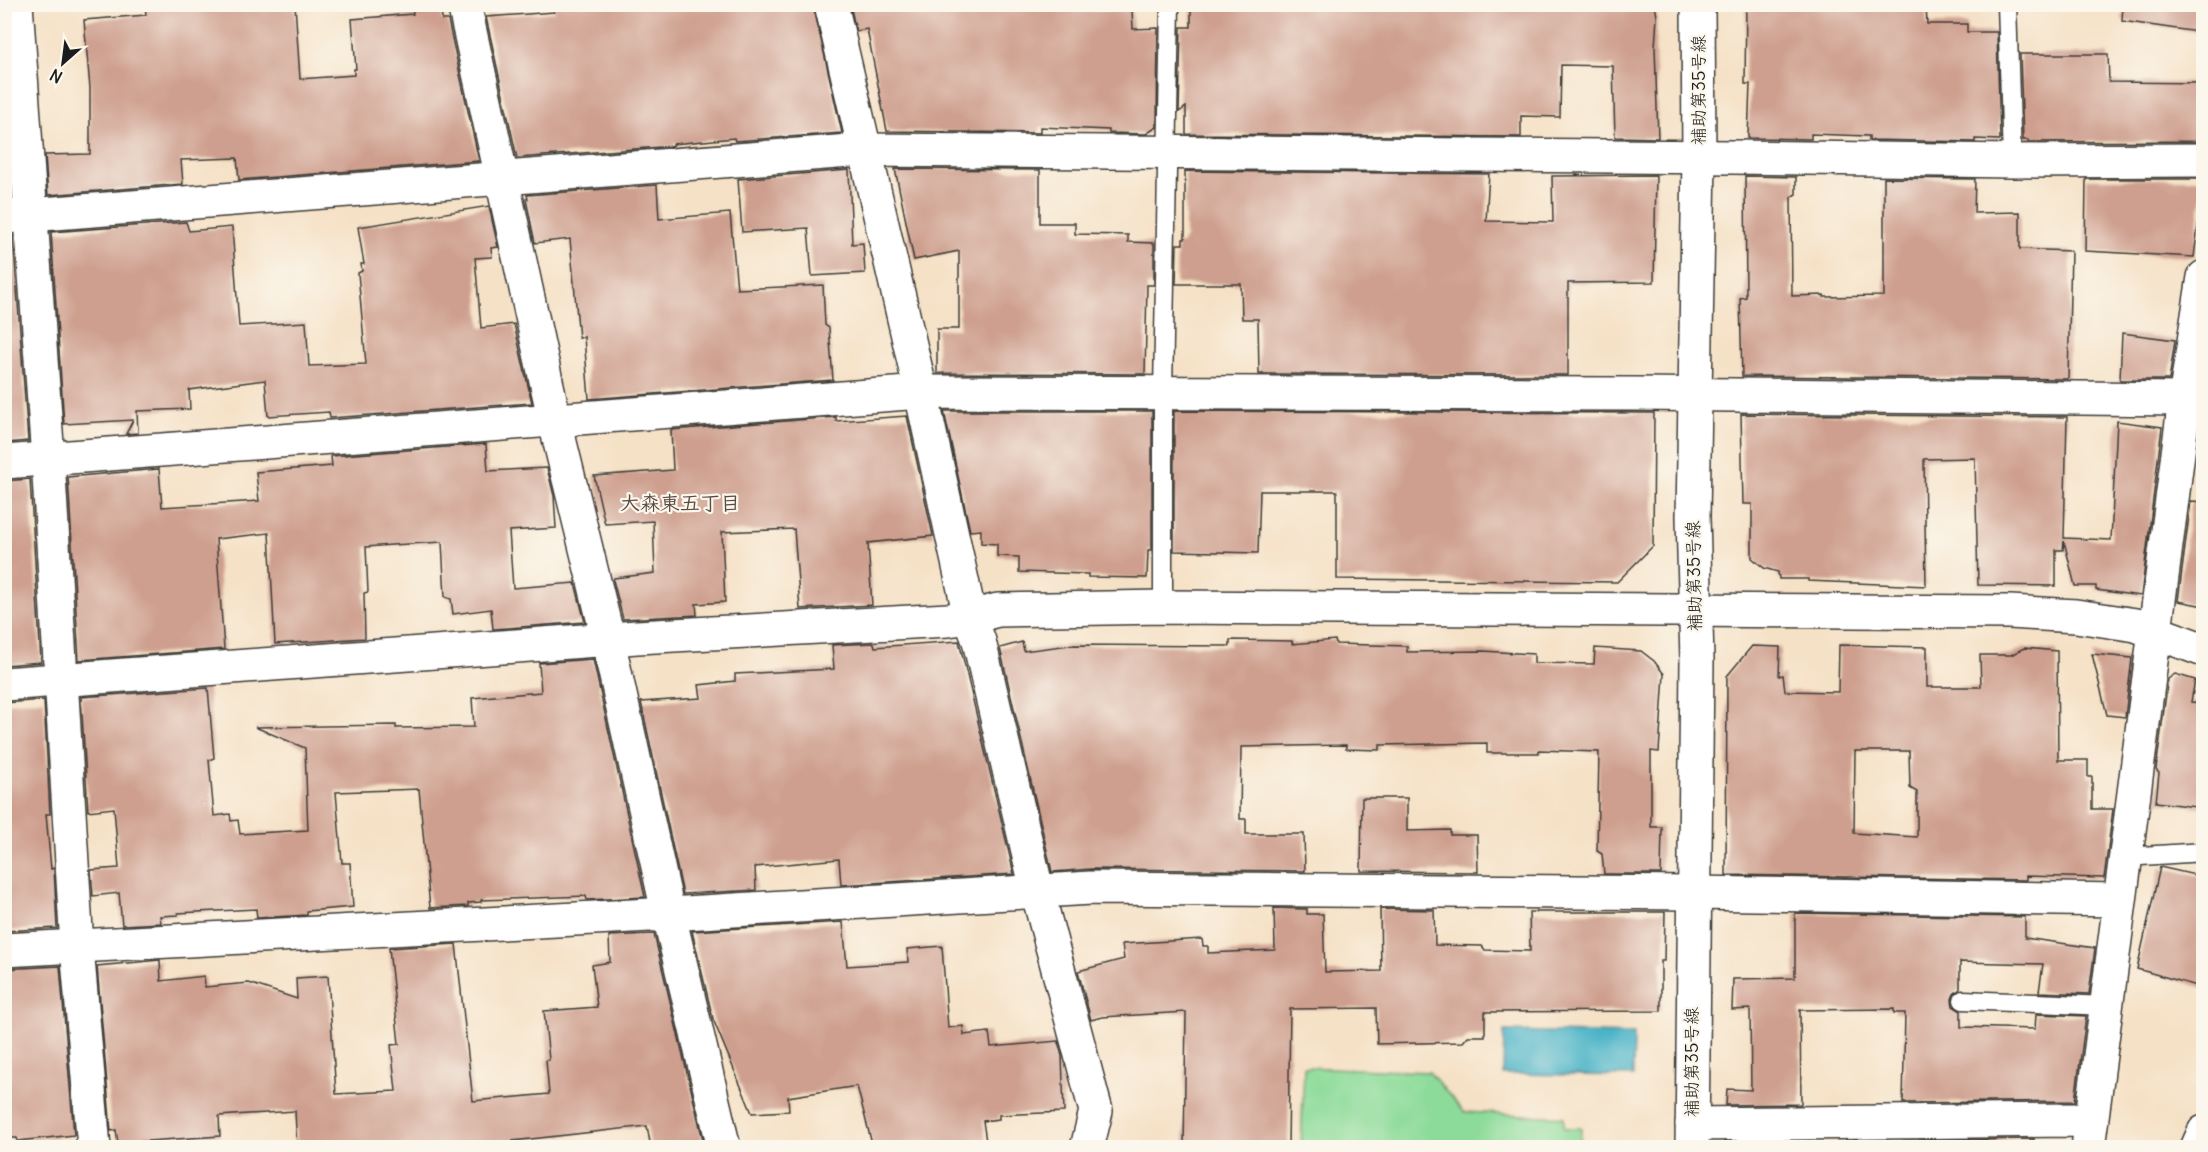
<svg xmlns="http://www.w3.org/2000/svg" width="2208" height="1152" viewBox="0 0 2208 1152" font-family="Delius,'Klee One',sans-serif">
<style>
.green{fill:#8ddb9a;stroke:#547c5b;stroke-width:1.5}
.water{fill:#49b3c7;stroke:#326872;stroke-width:1.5}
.building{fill:#ce9f8e;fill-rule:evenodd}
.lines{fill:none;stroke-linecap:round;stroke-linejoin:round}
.service-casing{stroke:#3d3a36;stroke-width:21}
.minor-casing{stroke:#3d3a36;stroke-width:36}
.tertiary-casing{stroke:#3d3a36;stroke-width:36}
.service{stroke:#fff;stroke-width:18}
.minor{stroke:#fff;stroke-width:33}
.tertiary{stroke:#fff;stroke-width:33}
.labels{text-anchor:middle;stroke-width:4.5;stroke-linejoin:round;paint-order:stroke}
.street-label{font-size:18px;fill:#1c1c1c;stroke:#fbf7ec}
.neighbourhood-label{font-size:20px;font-weight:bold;fill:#5a4a44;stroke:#fbf7ec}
</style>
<rect width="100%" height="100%" fill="#fbf7ec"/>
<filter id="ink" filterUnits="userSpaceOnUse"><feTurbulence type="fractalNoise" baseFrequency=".0167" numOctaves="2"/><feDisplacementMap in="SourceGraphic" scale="12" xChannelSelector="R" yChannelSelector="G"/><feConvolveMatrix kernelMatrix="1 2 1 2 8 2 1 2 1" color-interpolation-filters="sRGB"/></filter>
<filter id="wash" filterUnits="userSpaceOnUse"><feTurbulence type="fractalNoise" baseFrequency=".008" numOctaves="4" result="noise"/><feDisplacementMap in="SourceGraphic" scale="24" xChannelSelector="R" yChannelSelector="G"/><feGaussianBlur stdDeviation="1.35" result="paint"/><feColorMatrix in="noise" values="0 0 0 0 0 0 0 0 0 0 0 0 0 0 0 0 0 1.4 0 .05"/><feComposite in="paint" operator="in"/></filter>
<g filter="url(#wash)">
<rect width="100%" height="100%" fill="#f5e1c6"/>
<path class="green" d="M1304 1067 1429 1072 1464 1112 1564 1117V1128H1581L1580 1147H1301Z"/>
<path class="water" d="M1504 1031 1634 1034 1633 1076 1503 1074Z"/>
<g id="blocks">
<g class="building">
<path d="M145 4H295L300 79 354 75V69H356L352 19 413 14 412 4H441L442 20H448L479 161 239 180 237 158 181 160 183 184 48 195 45 155 90 154V88L84 20 146 15Z"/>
<path d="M553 4H813L842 133 735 141 734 138 673 144V146L517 158 486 17 554 12Z"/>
<path d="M850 4 1074 5V11L1132 10 1133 29 1158 28 1157 127 1146 134 1109 133V130L1040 127V133L887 131 867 29 856 31Z"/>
<path d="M1191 4H1427V9L1495 10V4H1655L1657 17 1655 47 1658 138 1615 137 1613 66 1561 65 1560 117 1521 116V137L1186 134V107L1179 112 1181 27H1191Z"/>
<path d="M1746 4H1926L1927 24H1967V32H1997L2000 140 1975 139V142L1869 140V136L1811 134V139L1748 138 1750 84H1745Z"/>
<path d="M2123 4H2204V33L2122 21Z"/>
<path d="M2020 54H2108L2109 82 2204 83V141L2028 142V140H2023Z"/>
<path d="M4 157H8L11 198H4Z"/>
<path d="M895 169 1040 170V223H1075V234L1128 235V242L1154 243V285H1147L1145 374 937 373V329H959V251L914 260Z"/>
<path d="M849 170 852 244 863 243 865 273 812 276 808 228 742 232 738 179Z"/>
<path d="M1185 171 1489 174 1486 221 1553 222 1552 176 1656 175 1654 282 1568 283V375L1259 374 1258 319H1242L1241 284H1176L1177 244H1183V239H1185Z"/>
<path d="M1745 176 1796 177V194L1791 197 1792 296 1824 295V297L1884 296V178L1975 179 1974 213 2020 212V249L2071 251 2068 379 1742 376 1740 298 1746 297Z"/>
<path d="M2086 179H2204L2194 257 2085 251Z"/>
<path d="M657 185 659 219 730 213 737 289 823 285 825 325 829 328 833 380 589 399 584 337 579 338 570 239 535 243 526 199H528L527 195Z"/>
<path d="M489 206 498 247 491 248 492 257 475 258 481 328 514 324 532 403 330 418 329 412 268 416 265 380 189 390 190 409 137 411 138 433 126 434 133 420 64 424 51 232 186 222 189 231 232 227 239 326 306 322 309 366 366 364 358 273 362 271 361 264H364L358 227Z"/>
<path d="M13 235 28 441 7 443 4 404V236Z"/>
<path d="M2122 333 2175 340 2169 380H2120Z"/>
<path d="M944 411H1152V550H1148L1147 578 1088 577V574L1019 572V557L997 556V544L981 543V530L970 531Z"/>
<path d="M1174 411 1654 413 1653 546 1617 582 1337 579V491H1260L1258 553 1174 551Z"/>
<path d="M1741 414 2067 417 2064 538 2111 540 2117 421 2162 427 2141 596 2096 590V586H2075L2064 541 2063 550H2056V586L1978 585 1975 458 1924 459 1926 586 1808 581V579H1779L1778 572 1764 568 1752 558V504H1743Z"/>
<path d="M907 416 933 536 868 543 872 605 800 609 794 529 722 532 725 602 696 604 697 615 623 619 613 580 614 578 655 573 653 521 605 524 594 476 673 470 671 430 836 417V421Z"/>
<path d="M486 444 488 471 547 468 554 496 556 528 509 531 513 588 575 583 585 622 493 629 491 609 453 614 451 599 445 597 442 542 392 545 366 547 368 592 364 593 365 638 275 644 269 533 216 539 224 649 79 660 68 477 159 469 162 507 259 501 256 472 332 466 331 456Z"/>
<path d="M30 479 41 662 4 665V481Z"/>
<path d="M2191 501 2204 502V606L2178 601Z"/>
<path d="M1230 640 1292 641V644L1335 640 1336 644 1407 646V652L1483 651 1534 654V663L1594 664 1595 648 1641 651 1654 661 1664 674 1659 752 1651 751V827H1662L1661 874H1604L1602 854 1597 851 1599 752 1539 750V753H1487V743L1380 745V750L1346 749V745L1241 747 1240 819H1246V834H1304L1305 871 1091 869 1052 872 1000 648 1022 642 1024 651 1070 645 1230 646Z"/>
<path d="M959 641 1014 874 841 885 839 859 755 867 756 890 683 894 641 702 701 698 699 685 735 681V674L834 669 832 645 874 643 875 647Z"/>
<path d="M1839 645 1927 647V687H1981L1980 655H2011L2024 648 2057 651 2058 760H2088V777H2092V809H2113L2104 878 2026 876V880L1726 875 1727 676 1752 646 1780 647 1779 676 1783 675 1785 691 1838 692ZM1855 751H1909L1910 788 1917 792V837L1854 833Z"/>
<path d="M2092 654 2132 658 2125 717 2107 715Z"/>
<path d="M593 659 645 897 587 900 586 896 481 900V902L468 903V906L430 908 419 789 336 792 342 863H350L353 907 307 911V915L257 918 256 909 178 913V915L160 916 161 923 122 925 119 893 93 896 91 870 119 868 114 808 88 811 81 697 208 688 214 758 209 760 214 816 230 814 231 821 238 820 240 834 308 830 305 748 255 727 396 725V728L474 727 472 698 541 692 539 663Z"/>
<path d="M2175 674 2195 680 2191 702 2204 703V808L2156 802 2159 773 2156 770 2168 679Z"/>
<path d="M44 700 50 814H46L51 869 54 868 57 928 4 931V825H7L4 703Z"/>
<path d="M1362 798H1407V831L1450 830V835H1477L1478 872 1361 871Z"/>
<path d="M2160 867 2204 877V988L2137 969Z"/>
<path d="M1274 908 1307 909V914H1323L1325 972 1381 971 1380 909 1434 910 1435 945 1482 946 1485 950 1530 951 1529 912H1665L1664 961H1661V1011L1485 1012V1036H1468L1463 1042 1377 1044 1376 1008 1290 1009 1288 1148H1184L1186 1012 1102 1017 1091 1020 1078 971 1124 959 1122 944 1202 939 1203 946H1208V953L1275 950Z"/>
<path d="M1795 913 2025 917V938L2095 948 2089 994 2039 992 2043 964 1960 962V989L1954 994 1952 999 1953 1006 1961 1011V1027L2035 1029 2036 1014 2086 1016 2075 1101 1903 1103 1905 1013H1894V1009L1800 1010 1801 1104 1726 1105 1727 1089 1751 1090 1750 1009 1732 1010 1733 979 1795 978Z"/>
<path d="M843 922 847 966 908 962 907 949 942 946 948 1028 963 1026 964 1035 989 1032 991 1047 1058 1041 1062 1056 1064 1112 999 1115V1119L983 1121 987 1148H873L857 1086 788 1097 789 1111 752 1113 713 1019 692 931Z"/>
<path d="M654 934 705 1148H651L647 1126 513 1141 515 1148H406V1145L375 1148 297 1147 295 1111 219 1116 220 1136 118 1143 116 1130 111 1131 97 966 160 960 161 981 204 976 205 987 249 983 297 999 296 978 328 976 336 1094 396 1091 391 1045 399 1044 389 948 456 944 473 1101 549 1094 546 1060H549L544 1011 597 1007 592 965 610 962 609 936Z"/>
<path d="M60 966 74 1135 18 1141 17 1138H4V969Z"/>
<path d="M2034 1139 2035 1148H1903V1141Z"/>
<rect x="1724" y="1142" width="39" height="6"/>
</g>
</g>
</g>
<g filter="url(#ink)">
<use href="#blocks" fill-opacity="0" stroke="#3d3a36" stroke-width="1.5"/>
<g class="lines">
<g class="service-casing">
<g id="service">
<path d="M2007 4 2012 161"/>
<path d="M1163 607V392L1170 4"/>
<path d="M2125 857 2204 852"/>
<path d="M1963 1000 2107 1006"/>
</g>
</g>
<g class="minor-casing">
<g id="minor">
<path d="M16 4 48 459 77 947 94 1148"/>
<path d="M464 4 555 422 604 622 664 894 724 1148"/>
<path d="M831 4 921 392 970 617 979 641 1037 890 1096 1111 1087 1148"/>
<path d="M4 217 863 150 1732 157 2012 161 2204 160"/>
<path d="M4 462 921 392 1635 394 2185 399"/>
<path d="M4 950 669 914 1091 888 1694 893 2119 900"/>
<path d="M1692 1124 2072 1120 2091 1122"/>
<path d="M2088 1148 2185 399 2204 277"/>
<path d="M2197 1148 2204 1132"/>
</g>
</g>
<g class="tertiary-casing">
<g id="tertiary">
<path d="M4 684 637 637 948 620 970 617 998 610 1163 607 2010 612 2076 616 2136 625 2204 650"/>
<path d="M1692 1148 1697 660 1693 517 1699 157 1698 4"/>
</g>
</g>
<use href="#service" class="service"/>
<use href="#minor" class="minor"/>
<use href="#tertiary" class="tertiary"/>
</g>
</g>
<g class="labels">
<g class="street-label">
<text transform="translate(1699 90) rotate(-90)" y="6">補助第35号線</text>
<text transform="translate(1694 576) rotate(-91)" y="6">補助第35号線</text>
<text transform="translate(1692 1062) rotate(-90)" y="6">補助第35号線</text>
</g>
<g class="neighbourhood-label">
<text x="680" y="510">大森東五丁目</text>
</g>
</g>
<rect width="2208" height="1152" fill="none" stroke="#fbf7ec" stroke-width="24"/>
<g transform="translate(63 63) rotate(208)" stroke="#fbf7ec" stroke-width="4.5" paint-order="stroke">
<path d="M0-4.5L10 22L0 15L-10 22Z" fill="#1c1c1c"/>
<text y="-9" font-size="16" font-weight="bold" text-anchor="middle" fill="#1c1c1c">N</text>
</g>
</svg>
